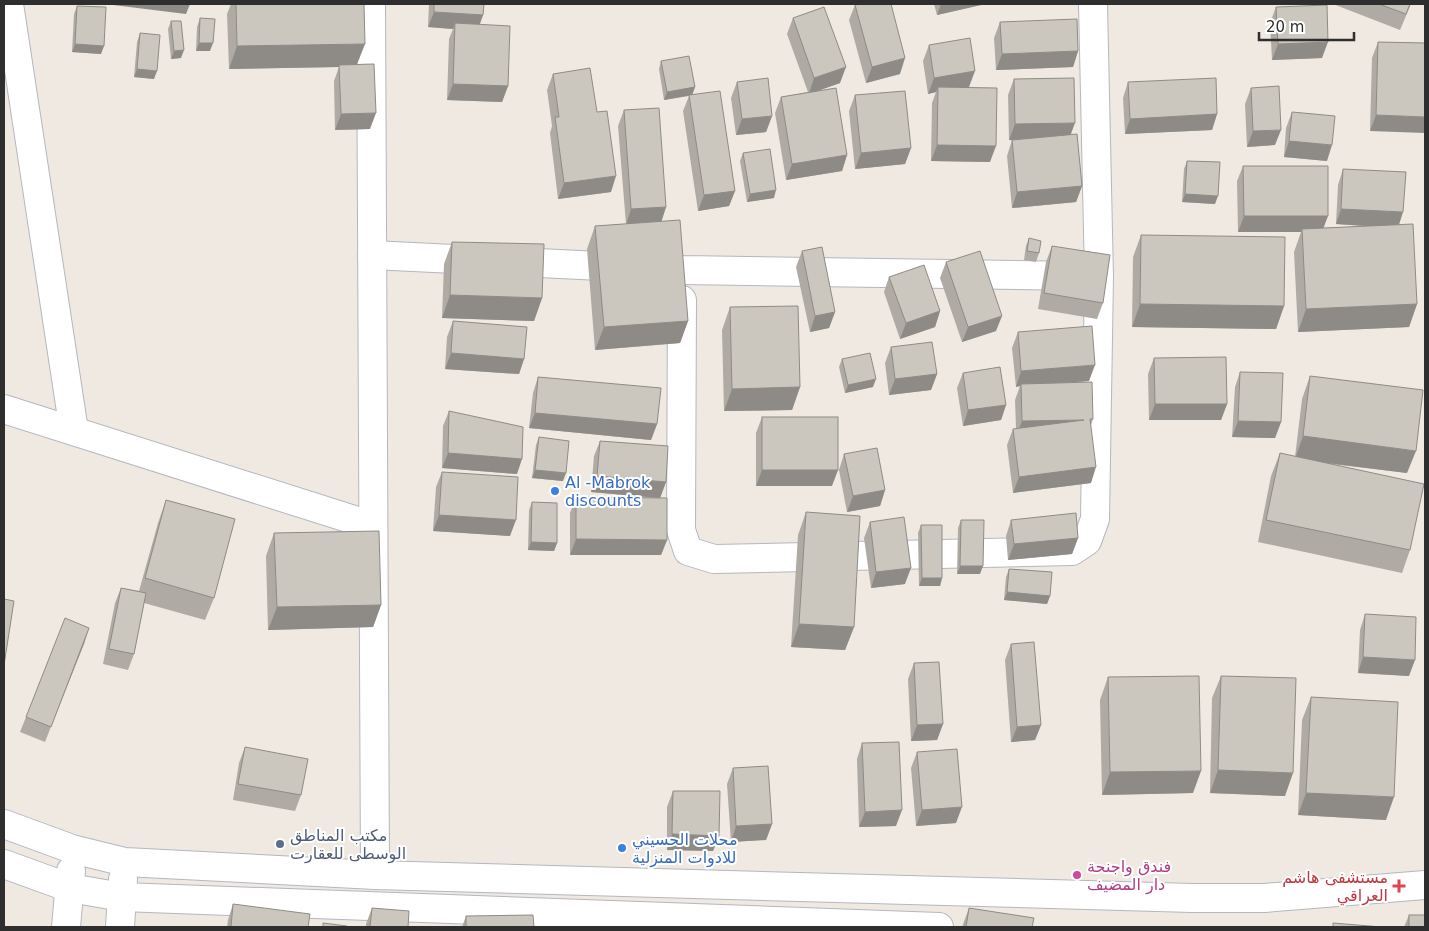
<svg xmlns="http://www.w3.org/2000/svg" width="1429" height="931" viewBox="0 0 1429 931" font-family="'DejaVu Sans',Cairo,sans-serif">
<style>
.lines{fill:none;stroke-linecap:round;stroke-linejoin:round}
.minor-casing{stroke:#b4b7c1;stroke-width:30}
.tertiary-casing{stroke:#b4b7c1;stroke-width:30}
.minor{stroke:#fff;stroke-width:28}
.tertiary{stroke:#fff;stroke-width:28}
.wall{fill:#afaba4}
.shaded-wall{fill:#8e8b86}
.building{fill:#cbc7bf;stroke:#8e8b86}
.shop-dot{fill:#3f7fe0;stroke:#fff;stroke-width:2}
.service-dot{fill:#5c6f8a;stroke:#fff;stroke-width:2}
.hotel-dot{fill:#d1479c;stroke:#fff;stroke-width:2}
.health-dot{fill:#e0444e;stroke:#fff;stroke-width:2}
.labels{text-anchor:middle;stroke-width:4;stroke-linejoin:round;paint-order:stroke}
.shop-label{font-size:16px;fill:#366cbe;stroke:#fff;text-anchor:start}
.service-label{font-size:16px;fill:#4e5e75;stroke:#fff;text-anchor:start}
.hotel-label{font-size:16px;fill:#b23c85;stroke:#fff;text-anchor:start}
.health-label{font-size:16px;fill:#be3a42;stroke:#fff;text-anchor:end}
</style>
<rect width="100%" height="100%" fill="#efe9e1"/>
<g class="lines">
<g class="minor-casing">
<g id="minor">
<path d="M9 4 74 431"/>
<path d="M371 4 375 875"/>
<path d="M372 255 683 270 1080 276"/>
<path d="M682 300 681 530 688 551 714 559 1072 551 1087 541 1095 519 1099 277 1093 4"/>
<path d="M4 409 373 526"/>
</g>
</g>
<g class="tertiary-casing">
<g id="tertiary">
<path d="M4 824 72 849 125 862 375 875 1192 898H1264L1425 885"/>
<path d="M4 864 70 888 122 897 939 927"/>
<path d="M66 927 71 871"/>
<path d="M120 927 123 879"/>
</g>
</g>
<use href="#minor" class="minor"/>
<use href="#tertiary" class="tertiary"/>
</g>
<g class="wall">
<path d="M231 4H364L357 64 370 129 335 130 334 81 339 67 229 69 227 14Z"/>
<path d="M429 4H484L483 15 480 24 508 86 502 102 447 100 449 39 453 29 428 27Z"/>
<path d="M934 4H982L981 5 937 15Z"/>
<path d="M1333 4H1411L1400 30Z"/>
<path d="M855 5 900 74 866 83 849 20Z"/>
<path d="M77 6 101 54 72 52 74 14Z"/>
<path d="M1276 7 1322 58 1272 60 1270 23Z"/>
<path d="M200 18 210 51H196L197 27Z"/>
<path d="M793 18 840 83 817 91 847 155 842 171 786 180 775 113 781 97 808 92 787 34Z"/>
<path d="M171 21 181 58 171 59 168 29Z"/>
<path d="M1000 22 1078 51 1073 67 996 70 994 38Z"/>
<path d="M140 33 154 79 134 77 137 42Z"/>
<path d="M1378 42 1425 43 1370 131 1372 58Z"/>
<path d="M929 45 969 87 965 88 990 162 931 161 932 103 936 92 928 94 923 61Z"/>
<path d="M661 61 695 87 692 95 735 191 729 206 698 211 683 111 689 96 664 100 659 69Z"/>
<path d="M553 74 597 112 611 192 558 199 550 133 552 126 547 90Z"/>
<path d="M1014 79 1071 135 1082 186 1076 202 1012 208 1007 156 1012 140 1017 139 1009 140 1008 95Z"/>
<path d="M737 82 772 116 766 132 736 135 731 98Z"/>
<path d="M1128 82 1217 114 1212 130 1125 134 1123 98Z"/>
<path d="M1251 88 1275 145 1247 147 1245 104Z"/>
<path d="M855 95 911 148 905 164 855 169 849 111Z"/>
<path d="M624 110 666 207 661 221 688 321 680 343 595 350 587 249 595 226 626 224 618 126Z"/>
<path d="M1292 112 1327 161 1284 157 1286 128Z"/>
<path d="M743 153 774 198 747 202 740 161Z"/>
<path d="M1187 161 1215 204 1182 202 1184 169Z"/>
<path d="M1243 166 1323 228 1364 226 1336 224 1338 185 1343 169 1399 225 1417 304 1409 327 1298 332 1294 252 1301 232H1238L1237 181Z"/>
<path d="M1141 235 1284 306 1276 329 1132 327 1133 257Z"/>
<path d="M1029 238 1039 253 1036 262 1024 260 1026 246Z"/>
<path d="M452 242 542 298 534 321 442 318 444 264Z"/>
<path d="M1052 246 1103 303 1097 319 1038 309 1046 262Z"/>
<path d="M802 251 835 312 829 328 810 332 796 267Z"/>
<path d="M946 262 996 331 962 342 940 278Z"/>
<path d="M889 277 940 311 935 327 900 339 884 292Z"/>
<path d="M730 307 800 387 792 410 724 411 722 330Z"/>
<path d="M453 321 524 359 519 374 445 369 447 337Z"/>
<path d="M1018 332 1089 381 1076 382 1093 419 1091 425V483L1013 493 1007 445 1013 429H1016L1015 400 1020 386 1016 387 1012 348Z"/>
<path d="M891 347 937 374 931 390 889 395 885 363Z"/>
<path d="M1154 358 1227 404 1221 420H1149L1148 374Z"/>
<path d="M842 359 873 387 845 393 839 367Z"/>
<path d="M1240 372 1281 422 1275 438 1232 437 1235 387Z"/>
<path d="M963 373 1006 405 1001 420 963 426 957 388Z"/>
<path d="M1310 376 1407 473 1324 463 1410 550 1402 573 1258 542 1271 476 1280 453 1295 457 1302 399Z"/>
<path d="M538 377 657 424 651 440 529 428 533 393Z"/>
<path d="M449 411 517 474 442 468 443 426Z"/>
<path d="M762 417 832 486H756V433Z"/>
<path d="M539 437 563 481 532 478 536 445Z"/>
<path d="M600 441 666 482 660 498 667 540 661 555H570V513L576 497 656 498 591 492 594 456Z"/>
<path d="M844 454 885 490 880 506 847 512 839 470Z"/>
<path d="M442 472 510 536 433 531 436 487Z"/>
<path d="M166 500 214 598 205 620 144 603 134 654 128 670 103 664 115 603 121 588 139 591 158 523Z"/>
<path d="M532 502 557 543 554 551 528 550 529 510Z"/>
<path d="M806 512 854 627 845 650 791 647 798 535Z"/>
<path d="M961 520 980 574H957L958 528Z"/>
<path d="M1011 520 1078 538 1072 554 1008 560 1006 536Z"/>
<path d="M870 522 905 584 871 588 864 538Z"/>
<path d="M921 525 942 578 940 586H919L918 533Z"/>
<path d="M274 533 381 605 373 627 268 630 266 556Z"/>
<path d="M1009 569 1050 596 1047 604 1004 600 1006 577Z"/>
<path d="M1365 614 1409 676 1358 673 1360 630Z"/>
<path d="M89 628 45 742 20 732 26 717Z"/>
<path d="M1011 644 1041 725 1035 740 1011 742 1005 660Z"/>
<path d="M914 663 943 724 937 740 911 741 908 679Z"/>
<path d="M1221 676 1285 796 1210 793 1212 698Z"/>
<path d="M1108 677 1193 793 1102 795 1100 700Z"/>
<path d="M1311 697 1386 820 1298 815 1302 720Z"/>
<path d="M862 743 896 826 859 827 857 759Z"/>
<path d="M245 747 301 795 295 811 233 800 239 763Z"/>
<path d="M917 752 956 823 916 826 911 768Z"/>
<path d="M733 768 772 824 766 840 731 842 727 784Z"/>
<path d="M673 791 719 836 713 851 667 850V807Z"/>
<path d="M233 904 308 927H227L228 920Z"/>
<path d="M372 908 408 927H366V924Z"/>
<path d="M969 908 1032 927H962Z"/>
<path d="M1409 915 1425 927H1404Z"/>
<path d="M466 916 534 927H462Z"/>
</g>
<g class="shaded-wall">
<path d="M113 4H190L186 14 113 5Z"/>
<path d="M941 4H982L981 5 937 15Z"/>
<path d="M434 12 483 15 477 31 455 23 453 29 428 27Z"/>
<path d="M1328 42 1322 58 1272 60 1278 44Z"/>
<path d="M199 43H213L210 51H196Z"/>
<path d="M75 44 104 46 101 54 72 52Z"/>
<path d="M365 44 356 67 339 65V67L229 69 237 46Z"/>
<path d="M184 50 181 58 171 59 174 51Z"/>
<path d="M1078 51 1073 67 996 70 1002 54Z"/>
<path d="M905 58 900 74 866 83 872 67Z"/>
<path d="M846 67 840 83 809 94 814 78Z"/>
<path d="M137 69 157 71 154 79 134 77Z"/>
<path d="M975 71 969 87 938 92V87L936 92 928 94 934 78Z"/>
<path d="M453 84 508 86 502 102 447 100Z"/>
<path d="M695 87 692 95 664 100 667 92Z"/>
<path d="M376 113 370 129 335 130 341 114Z"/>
<path d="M1217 114 1212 130 1125 134 1130 119Z"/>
<path d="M1376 115 1425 117V133L1370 131Z"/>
<path d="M772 116 766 132 736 135 742 119Z"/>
<path d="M1075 123 1069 139 1009 140 1015 124Z"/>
<path d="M1281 130 1275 145 1247 147 1253 131Z"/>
<path d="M1289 141 1332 145 1327 161 1284 157Z"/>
<path d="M937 145 996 146 990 162 931 161Z"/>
<path d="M911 148 905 164 855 169 861 153Z"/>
<path d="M847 155 842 171 786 180 792 164Z"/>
<path d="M616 176 611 192 558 199 564 183Z"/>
<path d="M1082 186 1076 202 1012 208 1017 192Z"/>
<path d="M776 190 774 198 747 202 750 194Z"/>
<path d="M735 191 729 206 698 211 704 195Z"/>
<path d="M1185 194 1218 196 1215 204 1182 202Z"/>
<path d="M666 207 661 223 626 225 631 209Z"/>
<path d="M1341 209 1403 212 1398 228 1336 224Z"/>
<path d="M1244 216H1328L1322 232 1302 229 1301 232H1238Z"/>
<path d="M450 295 542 298 534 321 442 318Z"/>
<path d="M1140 304 1284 306 1276 329 1132 327Z"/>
<path d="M1417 304 1409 327 1298 332 1306 309Z"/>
<path d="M940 311 935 327 900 339 906 323Z"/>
<path d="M835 312 829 328 810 332 815 316Z"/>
<path d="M1002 316 996 331 962 342 968 327Z"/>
<path d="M688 321 680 343 595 350 604 327Z"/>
<path d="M451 353 524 359 519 374 445 369Z"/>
<path d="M1095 365 1089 381 1021 386V384L1020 386 1016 387 1021 371Z"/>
<path d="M937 374 931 390 889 395 895 379Z"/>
<path d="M876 379 873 387 845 393 848 385Z"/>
<path d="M800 387 792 410 724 411 732 389Z"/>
<path d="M1155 404H1227L1221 420H1149Z"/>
<path d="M1006 405 1001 420 963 426 968 410Z"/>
<path d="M535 413 657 424 651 440 529 428Z"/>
<path d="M1084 420 1016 437 1022 421Z"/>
<path d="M1238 421 1281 422 1275 438 1232 437Z"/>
<path d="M1303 436 1416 451 1407 473 1295 459Z"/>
<path d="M448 453 522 459 517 474 442 468Z"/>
<path d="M1096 467 1091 483 1013 493 1019 477Z"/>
<path d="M535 470 566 473 563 481 532 478Z"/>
<path d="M762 470H838L832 486H756Z"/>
<path d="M597 476 666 482 660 498 591 492Z"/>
<path d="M885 490 880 506 847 512 853 496Z"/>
<path d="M439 515 516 520 510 536 433 531Z"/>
<path d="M1078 538 1072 554 1008 560 1014 544Z"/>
<path d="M576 539 667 540 661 555H570Z"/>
<path d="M531 542 557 543 554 551 528 550Z"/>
<path d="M960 566H983L980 574H957Z"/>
<path d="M911 568 905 584 871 588 876 572Z"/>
<path d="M922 578H942L940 586H919Z"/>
<path d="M1007 592 1050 596 1047 604 1004 600Z"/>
<path d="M381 605 373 627 268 630 277 607Z"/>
<path d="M799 624 854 627 845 650 791 647Z"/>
<path d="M89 628 84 644 45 742 51 727Z"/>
<path d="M1363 657 1415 660 1409 676 1358 673Z"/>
<path d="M943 724 937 740 911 741 917 725Z"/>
<path d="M1041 725 1035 740 1011 742 1017 727Z"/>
<path d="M1218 770 1293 773 1285 796 1210 793Z"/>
<path d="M1201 771 1193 793 1102 795 1110 772Z"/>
<path d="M1306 793 1394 797 1386 820 1298 815Z"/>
<path d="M962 807 956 823 916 826 922 810Z"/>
<path d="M902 810 896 826 859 827 865 812Z"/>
<path d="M772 824 766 840 731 842 736 826Z"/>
<path d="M672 834 719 836 713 851 667 850Z"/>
</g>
<g class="building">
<path d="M236 4H364L365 44 237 46Z"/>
<path d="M434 4H484L483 15 434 12Z"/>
<path d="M859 4H891L905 58 872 67 855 5Z"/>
<path d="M1379 4H1410L1406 14Z"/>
<path d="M1327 5 1328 42 1278 44 1276 7Z"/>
<path d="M77 6 106 7 104 46 75 44Z"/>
<path d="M824 7 846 67 814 78 793 18Z"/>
<path d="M200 18 215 19 213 43H199Z"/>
<path d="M1077 19 1078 51 1002 54 1000 22Z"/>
<path d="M171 21H181L184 50 174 51Z"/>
<path d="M455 23 510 26 508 86 453 84Z"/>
<path d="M140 33 160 35 157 71 137 69Z"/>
<path d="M970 38 975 71 934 78 929 45Z"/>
<path d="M1378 42 1425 43V117L1376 115Z"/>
<path d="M689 56 695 87 667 92 661 61Z"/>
<path d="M374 64 376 113 341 114 339 65Z"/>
<path d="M590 68 597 112 607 111 616 176 564 183 555 117H559L553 74Z"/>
<path d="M768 78 772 116 742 119 737 82Z"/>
<path d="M1074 78 1075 123 1015 124 1014 79Z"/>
<path d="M1216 78 1217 114 1130 119 1128 82Z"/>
<path d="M1279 86 1281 130 1253 131 1251 88Z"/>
<path d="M938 87 997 88 996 146 937 145Z"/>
<path d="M836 88 847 155 792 164 781 97Z"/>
<path d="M720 91 735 191 704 195 689 95Z"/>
<path d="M905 91 911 148 861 153 855 95Z"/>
<path d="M659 108 666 207 631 209 624 110Z"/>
<path d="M1292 112 1335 116 1332 145 1289 141Z"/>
<path d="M1077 134 1082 186 1017 192 1012 140Z"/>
<path d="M770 149 776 190 750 194 743 153Z"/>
<path d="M1187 161 1220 162 1218 196 1185 194Z"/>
<path d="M1243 166H1328V216H1244Z"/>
<path d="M1343 169 1406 172 1403 212 1341 209Z"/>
<path d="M680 220 688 321 604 327 595 226Z"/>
<path d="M1413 224 1417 304 1306 309 1302 229Z"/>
<path d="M1141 235 1285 237 1284 306 1140 304Z"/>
<path d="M1029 238 1041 241 1039 253 1027 251Z"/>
<path d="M452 242 544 244 542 298 450 295Z"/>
<path d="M1052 246 1110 255 1103 303 1044 293Z"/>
<path d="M822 247 835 312 815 316 802 251Z"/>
<path d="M980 251 1002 316 968 327 946 262Z"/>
<path d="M924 265 940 311 906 323 889 277Z"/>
<path d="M798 306 800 387 732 389 730 307Z"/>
<path d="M453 321 527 327 524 359 451 353Z"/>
<path d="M1092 326 1095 365 1021 371 1018 332Z"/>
<path d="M932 342 937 374 895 379 891 347Z"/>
<path d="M870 353 876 379 848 385 842 359Z"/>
<path d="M1226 357 1227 404H1155L1154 358Z"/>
<path d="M1000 367 1006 405 968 410 963 373Z"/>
<path d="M1240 372 1283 373 1281 422 1238 421Z"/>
<path d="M1310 376 1423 390 1416 451 1303 436Z"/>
<path d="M538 377 661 388 657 424 535 413Z"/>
<path d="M1092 382 1093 419H1090L1096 467 1019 477 1013 429 1084 420 1022 421 1021 384Z"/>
<path d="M449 411 523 427 522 459 448 453Z"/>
<rect x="762" y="417" width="76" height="53"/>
<path d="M539 437 569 441 566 473 535 470Z"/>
<path d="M600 441 668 446 666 482 597 476Z"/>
<path d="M877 448 885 490 853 496 844 454Z"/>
<path d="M1280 453 1424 484 1410 550 1266 520Z"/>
<path d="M442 472 518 477 516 520 439 515Z"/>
<path d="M576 497 667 498V540L576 539Z"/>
<path d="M166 500 235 519 214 598 145 578Z"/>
<path d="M532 502 557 503V543L531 542Z"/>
<path d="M806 512 860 516 854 627 799 624Z"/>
<path d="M1076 513 1078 538 1014 544 1011 520Z"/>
<path d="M904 517 911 568 876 572 870 522Z"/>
<path d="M961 520H984L983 566H960Z"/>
<path d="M921 525H942V578H922Z"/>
<path d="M379 531 381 605 277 607 274 533Z"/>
<path d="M1009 569 1052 572 1050 596 1007 592Z"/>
<path d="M121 588 146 593 134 654 109 649Z"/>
<path d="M4 599 14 601 4 665Z"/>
<path d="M1365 614 1416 617 1415 660 1363 657Z"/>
<path d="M65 618 89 628 51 727 26 717Z"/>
<path d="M1034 642 1041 725 1017 727 1011 644Z"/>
<path d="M939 662 943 724 917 725 914 663Z"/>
<path d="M1199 676 1201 771 1110 772 1108 677Z"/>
<path d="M1221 676 1296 678 1293 773 1218 770Z"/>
<path d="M1311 697 1398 702 1394 797 1306 793Z"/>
<path d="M899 742 902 810 865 812 862 743Z"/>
<path d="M245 747 308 759 301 795 238 784Z"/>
<path d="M957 749 962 807 922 810 917 752Z"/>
<path d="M768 766 772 824 736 826 733 768Z"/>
<path d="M673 791H720L719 836 672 834Z"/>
<path d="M233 904 310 914 308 927H231Z"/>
<path d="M372 908 409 911 408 927H370Z"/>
<path d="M969 908 1034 918 1032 927H966Z"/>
<path d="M533 915 534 927H466V916Z"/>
<rect x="1409" y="915" width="16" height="12"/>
<path d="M323 923 347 926V927H323Z"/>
<path d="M1333 923 1382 927H1333Z"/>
</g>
<g class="shop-dot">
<circle cx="555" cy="491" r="5"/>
<circle cx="622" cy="848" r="5"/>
</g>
<circle class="service-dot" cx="280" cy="844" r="5"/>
<circle class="hotel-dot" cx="1077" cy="875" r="5"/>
<path class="health-dot" d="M1396.5 878.5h5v5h5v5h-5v5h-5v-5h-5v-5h5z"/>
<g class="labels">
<g class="shop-label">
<text x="565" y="488">Al -Mabrok<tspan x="565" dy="18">discounts</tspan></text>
<text x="632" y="845">محلات الحسيني<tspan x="632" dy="18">للادوات المنزلية</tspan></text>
</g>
<g class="service-label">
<text x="290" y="841">مكتب المناطق<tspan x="290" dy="18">الوسطى للعقارت</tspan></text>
</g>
<g class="hotel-label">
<text x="1087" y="872">فندق واجنحة<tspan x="1087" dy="18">دار المضيف</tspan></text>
</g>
<g class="health-label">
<text x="1388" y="883">مستشفى هاشم<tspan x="1388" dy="18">العراقي</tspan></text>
</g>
</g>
<rect width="1429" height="931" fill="none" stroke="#2e2e2e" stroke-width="10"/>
<path d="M1259 32v8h95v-8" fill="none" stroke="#2e2e2e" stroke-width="2.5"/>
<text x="1266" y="32" font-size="15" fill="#2e2e2e" stroke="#ffffff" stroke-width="4" paint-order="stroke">20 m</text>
</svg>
